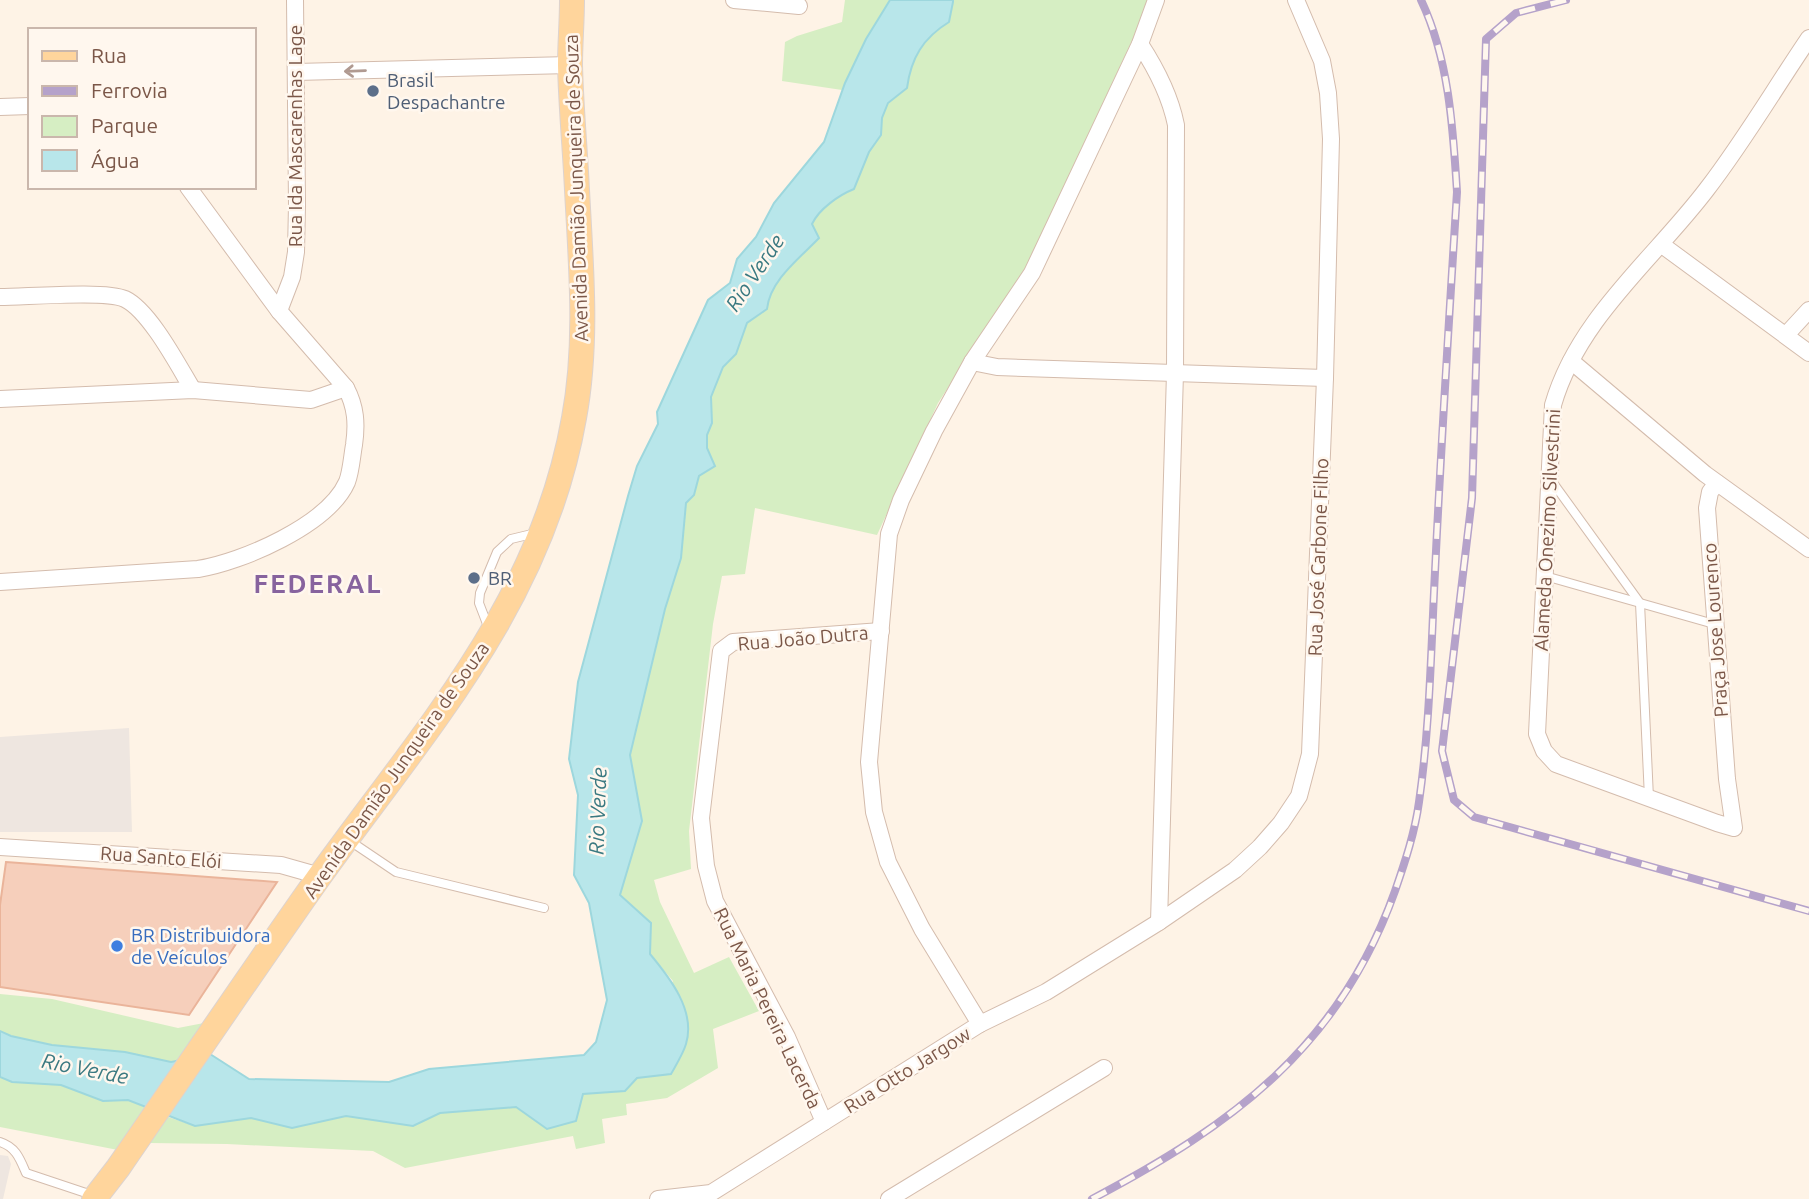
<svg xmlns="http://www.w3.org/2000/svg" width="1809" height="1199" viewBox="0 0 1809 1199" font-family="Ubuntu,sans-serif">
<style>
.industrial{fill:#eee6e0}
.green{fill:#d6eec3}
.water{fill:#b8e6ea;stroke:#9dd7dd;stroke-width:2}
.building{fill:#f6cfbb;stroke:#eab49a;stroke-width:2}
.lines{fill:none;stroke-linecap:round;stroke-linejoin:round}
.service-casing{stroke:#d4bcad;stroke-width:10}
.minor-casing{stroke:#d4bcad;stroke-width:18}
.primary-casing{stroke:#ddd3cf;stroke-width:26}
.service{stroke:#fff;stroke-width:8}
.minor{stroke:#fff;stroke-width:16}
.primary{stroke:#ffd59c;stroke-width:24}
.rail-casing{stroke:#b5a2ca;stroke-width:8}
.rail{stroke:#fff7ee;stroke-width:5;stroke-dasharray:16;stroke-linecap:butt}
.oneway{stroke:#b09a91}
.service-dot{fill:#5c6f8a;stroke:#fff7ee;stroke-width:2.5}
.shop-dot{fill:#3f7fe0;stroke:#fff7ee;stroke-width:2.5}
.labels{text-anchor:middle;stroke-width:5;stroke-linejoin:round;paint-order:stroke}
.service-label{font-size:19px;fill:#4e5e75;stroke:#fff7ee;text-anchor:start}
.street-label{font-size:19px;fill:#7b5748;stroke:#fff7ee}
.shop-label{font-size:19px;fill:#366cbe;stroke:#fff7ee;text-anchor:start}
.water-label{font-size:21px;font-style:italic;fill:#3a7981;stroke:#fff7ee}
.district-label{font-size:26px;font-weight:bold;letter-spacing:2px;fill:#87639e;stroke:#fff7ee}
</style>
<rect width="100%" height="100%" fill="#fef3e6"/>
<g class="industrial">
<path d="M129 728 132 832H0V737Z"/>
<path d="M0 1155 8 1156 11 1164 3 1199H0Z"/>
</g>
<g class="green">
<path d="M845 0H890L866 39 842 90 782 81 785 42 797 36 842 22Z"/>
<path d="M953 0H1151L1028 264 938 403 877 535 755 508 745 574 722 576 713 624 689 831 691 869 654 880 660 902 694 973 729 957 759 1011 713 1029 718 1068 667 1098 626 1104 627 1115 602 1119 605 1143 576 1149 573 1136 405 1168 373 1151 227 1144 149 1143 168 1117 195 1126 251 1118 292 1128 346 1116 412 1126 440 1113 516 1107 583 1094 625 1091 673 981 650 954 651 923 620 895 642 821 630 755 665 609 681 558 686 503 694 495 699 476 707 469V435L712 423 711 397 723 367 736 354 747 323 767 309C770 280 799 258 819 238L812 223C819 209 839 195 854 189L869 152 881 135 882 118 888 103 907 88C911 58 923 38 949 22Z"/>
<path d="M0 994 52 999 178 1028 209 1022 181 1060C162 1064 141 1055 122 1052 82 1047 37 1048 0 1031Z"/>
<path d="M0 1077 12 1082 61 1085 103 1101 128 1100 147 1108 118 1150 0 1127Z"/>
</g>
<path class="water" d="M890 0H953V2L949 22C923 38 911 58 907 88L888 103 882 118 881 135 869 152 854 189C839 195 819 209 812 224L819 238C800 258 770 280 767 309L747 323 736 354 723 367 711 397 712 423 707 435V448L715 466 699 476 694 495 686 503 681 558 665 609 630 755 642 821 620 895 651 923 650 954C670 978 696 1011 686 1044 683 1054 676 1065 671 1074L637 1078 625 1091 583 1094 576 1121 547 1129 516 1107 440 1113 413 1126 346 1116 292 1128 251 1118 195 1126 128 1100 103 1101 61 1085 12 1082 0 1077V1031L11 1036 52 1045 125 1052 171 1062 210 1054 249 1079 389 1082 429 1069 584 1055 596 1042 607 1000 589 903 574 875 578 795 569 759 578 682 628 496 637 466 658 424 657 412 708 300 730 283 737 259 756 237 774 203 824 142 845 83 866 39Z"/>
<path class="building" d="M6 862 277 882 189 1015 0 987V905Z"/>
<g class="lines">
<g class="service-casing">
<g id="service">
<path d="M1551 480 1640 603 1649 798"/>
<path d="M1545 576 1714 624"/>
<path d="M489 629 479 603 480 593 497 552 511 539 536 533"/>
<path d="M350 841 396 872 544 908"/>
<path d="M0 1142C16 1147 20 1159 26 1173L92 1195"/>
</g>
</g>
<g class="minor-casing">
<g id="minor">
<path d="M734 0 799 6"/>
<path d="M1140 44C1157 70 1170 95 1176 125L1175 373 1159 922"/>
<path d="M296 72 570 65"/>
<path d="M0 107 30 106"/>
<path d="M1662 245 1809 353"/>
<path d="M0 297C26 297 106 290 125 299 150 311 179 367 193 390"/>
<path d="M279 311 292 277 296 252 297 205 295 0"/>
<path d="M1786 335 1809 310"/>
<path d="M1571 361 1705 474 1809 549"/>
<path d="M972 362 997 367 1325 378"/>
<path d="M0 399 193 390 311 400 346 388"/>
<path d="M1717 483 1710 492 1707 508 1727 779 1734 828 1717 823 1556 764 1544 751 1537 734 1553 405C1578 318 1654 259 1707 189 1744 141 1775 88 1809 38"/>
<path d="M0 582 198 569C242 562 328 525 347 482 351 472 352 456 354 445 357 424 356 407 346 388L279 311 188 187"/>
<path d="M0 847 281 865 320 876"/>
<path d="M980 1024 922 929 888 862 874 812 869 762 889 534 901 500 934 431 972 362 1032 273 1140 44 1156 0"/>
<path d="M824 1122 787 1037 715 901 706 866 701 818 721 651 733 642 881 631"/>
<path d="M658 1199 711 1193 980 1024 1046 992 1159 922 1235 870 1260 847 1281 823 1299 796 1310 754 1325 378 1331 139 1328 93 1322 61 1296 0"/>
<path d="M889 1199 1104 1068"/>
</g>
</g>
<g class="primary-casing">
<path id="primary" d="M94 1199 118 1168C185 1071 251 973 319 877 424 731 542 602 574 418 588 343 581 266 577 190 575 148 571 107 570 65 570 44 572 22 572 0"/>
</g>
<use href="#service" class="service"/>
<use href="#minor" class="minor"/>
<use href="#primary" class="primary"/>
<g class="rail-casing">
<g id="rail">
<path d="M1566 0 1516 13 1486 39 1472 498 1442 751 1454 800 1474 817 1809 911"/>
<path d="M1092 1199C1233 1125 1340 1046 1395 891 1405 862 1415 832 1419 802 1430 726 1431 648 1435 572 1441 445 1449 319 1457 192 1453 128 1449 59 1421 0"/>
</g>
</g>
<use href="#rail" class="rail"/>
</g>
<defs><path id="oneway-shaft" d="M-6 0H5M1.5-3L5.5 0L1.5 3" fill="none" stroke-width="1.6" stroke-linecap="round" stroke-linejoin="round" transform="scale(1.75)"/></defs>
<use class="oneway" href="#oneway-shaft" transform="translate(355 71) rotate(178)"/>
<g class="service-dot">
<circle cx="373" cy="91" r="7"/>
<circle cx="474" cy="578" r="7"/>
</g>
<circle class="shop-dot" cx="117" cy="946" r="7"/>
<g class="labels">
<g class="service-label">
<text x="387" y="87">Brasil<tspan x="387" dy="22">Despachantre</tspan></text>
<text x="488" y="585">BR</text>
</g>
<g class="street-label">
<text transform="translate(295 136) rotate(-90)" y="7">Rua Ida Mascarenhas Lage</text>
<text transform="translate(576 188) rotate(-92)" y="7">Avenida Damião Junqueira de Souza</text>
<text transform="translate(1547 530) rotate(-87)" y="7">Alameda Onezimo Silvestrini</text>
<text transform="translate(1318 557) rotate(-88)" y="7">Rua José Carbone Filho</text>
<text transform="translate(1715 630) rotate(-94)" y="7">Praça Jose Lourenco</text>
<text transform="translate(803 638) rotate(-5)" y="7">Rua João Dutra</text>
<text transform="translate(396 770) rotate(-55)" y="7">Avenida Damião Junqueira de Souza</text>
<text transform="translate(161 857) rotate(4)" y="7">Rua Santo Elói</text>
<text transform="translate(768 1008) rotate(64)" y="7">Rua Maria Pereira Lacerda</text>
<text transform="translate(907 1070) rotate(-32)" y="7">Rua Otto Jargow</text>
</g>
<g class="shop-label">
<text x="131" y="942">BR Distribuidora<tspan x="131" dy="22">de Veículos</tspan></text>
</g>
<g class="water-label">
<text transform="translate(755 273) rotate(-56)" y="7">Rio Verde</text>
<text transform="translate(598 811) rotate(-88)" y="7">Rio Verde</text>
<text transform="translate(85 1069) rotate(11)" y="7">Rio Verde</text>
</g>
<g class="district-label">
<text x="318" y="593">FEDERAL</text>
</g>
</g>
<rect x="28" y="28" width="228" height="161" fill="#fff7ee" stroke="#cab7ac" stroke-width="2"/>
<rect x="42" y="51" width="35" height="10" fill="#ffd59c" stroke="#cab7ac" stroke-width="2"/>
<text x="91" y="63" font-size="21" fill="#7b5748">Rua</text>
<rect x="42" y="86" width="35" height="10" fill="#b5a2ca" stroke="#cab7ac" stroke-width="2"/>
<text x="91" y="98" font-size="21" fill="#7b5748">Ferrovia</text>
<rect x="42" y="116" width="35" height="21" fill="#d6eec3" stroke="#cab7ac" stroke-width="2"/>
<text x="91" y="133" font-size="21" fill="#7b5748">Parque</text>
<rect x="42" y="150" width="35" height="21" fill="#b8e6ea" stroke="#cab7ac" stroke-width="2"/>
<text x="91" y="168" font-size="21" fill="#7b5748">Água</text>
</svg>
